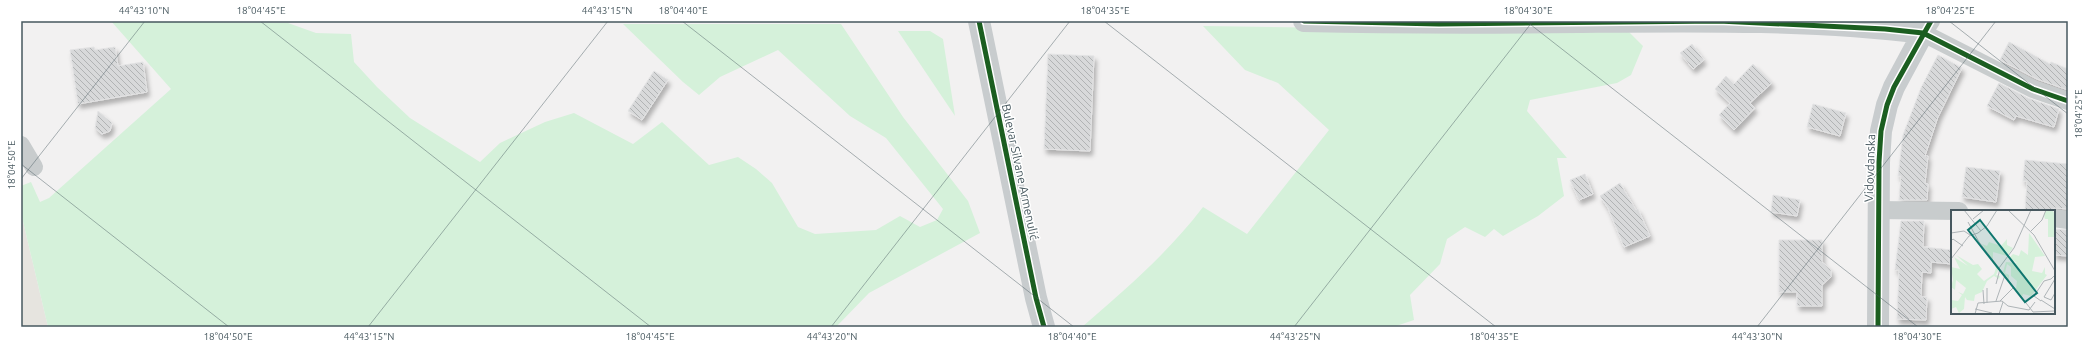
<svg xmlns="http://www.w3.org/2000/svg" width="2089" height="348" viewBox="0 0 2089 348" font-family="Ubuntu,sans-serif">
<style>
.commercial{fill:#e6e4df}
.green{fill:#d5f1da}
.building{fill:url(#building-back-hatch);stroke:#e3e3e4;filter:url(#shadow)}
.lines{fill:none;stroke-linecap:round;stroke-linejoin:round}
.street{stroke:#c8cccd;stroke-width:18}
.secondary{stroke:#c8ccce;stroke-width:22}
.cycleway-casing{stroke:#fff;stroke-width:8}
.cycleway{stroke:#1b5e20;stroke-width:5}
.ticks{fill:none;stroke:#47585f;stroke-width:1;stroke-opacity:0.45}
.labels{text-anchor:middle;stroke-width:3;stroke-linejoin:round;paint-order:stroke}
.street-label{font-size:12px;fill:#47585f;stroke:#fff}
.inset-road{fill:none;stroke:#aeb4b7;stroke-width:1}
.view{fill:#0f766e;fill-opacity:0.15;stroke:#0f766e;stroke-width:2}
.inset-edge{fill:none;stroke:#47585f;stroke-width:2}
.neatline{fill:none;stroke:#47585f;stroke-width:1.5}
.ticks-label{font-size:10px;text-anchor:middle;fill:#47585f}
</style>
<defs>
<pattern id="building-back-hatch" width="6" height="6" patternUnits="userSpaceOnUse"><rect width="6" height="6" fill="#d8d9da"/><path d="M-1 5l2 2M0 0l6 6M5-1l2 2" fill="none" stroke="#b1b3b4"/></pattern>
<filter id="shadow"><feDropShadow dx="2.5" dy="4.5" stdDeviation="2" flood-color="#0004"/></filter>
</defs>
<rect width="100%" height="100%" fill="#f2f1f1"/>
<path class="commercial" d="M21 213 48 327H21Z"/>
<g class="green">
<path d="M111 21 288 23 316 33 351 34 354 62 377 87 410 118 480 162 500 143 545 122 574 113 633 144 662 122 709 165 738 157 756 169 772 183 798 227 815 234 876 230 900 216 920 227 937 220 943 209 886 138 850 116 778 50 720 77 699 95 683 82 623 24H841L903 117 968 201 980 233 869 293 836 327H48L21 213V186L31 182 40 202 49 198 171 89Z"/>
<path d="M1203 26 1629 32 1643 46 1631 75 1617 83 1530 100 1527 111 1567 158H1557L1564 196 1538 216 1503 236 1494 229 1485 237 1465 227 1447 239 1440 264 1410 295 1414 320 1393 327H1082C1126 289 1168 253 1203 207L1247 234 1329 130 1278 83 1245 70Z"/>
<path d="M898 31H930L943 39 955 116Z"/>
</g>
<g class="building">
<path d="M2009 42 2050 64 2051 62 2068 69V90L2037 79 2000 60Z"/>
<path d="M1692 44 1704 60 1693 69 1680 53Z"/>
<path d="M94 47 95 50 115 47 118 66 143 62 147 92 78 104 70 50Z"/>
<path d="M1048 54 1094 56 1090 151 1044 149Z"/>
<path d="M1938 55 1962 68 1938 117 1925 156H1928L1925 183 1928 184 1927 200H1899L1901 176H1898L1903 135 1921 88Z"/>
<path d="M1753 64 1772 83 1750 103 1755 108 1734 130 1719 115 1730 103 1715 89 1726 76 1734 84Z"/>
<path d="M654 71 668 80 642 120 628 111Z"/>
<path d="M1999 83 2028 98 2059 109 2054 127 2016 116 2014 120 1987 106Z"/>
<path d="M1813 104 1846 113 1840 136 1807 127Z"/>
<path d="M98 111 112 123 110 131 102 134 95 128Z"/>
<path d="M2025 160 2068 164V209L2055 208 2046 211H2025L2027 181H2023Z"/>
<path d="M1966 167 2000 171 1996 202 1962 197Z"/>
<path d="M1585 174 1593 194 1579 200 1570 180Z"/>
<path d="M1620 183 1636 210 1638 209 1650 236 1624 247 1608 208 1600 196Z"/>
<path d="M1773 195 1800 200 1797 216 1771 212Z"/>
<path d="M1901 221H1924L1923 247 1952 250V264L1931 262V273L1922 272 1921 297H1927L1926 320 1897 319 1899 270H1895Z"/>
<path d="M2054 229 2068 230V256L2054 255Z"/>
<path d="M1779 240H1822V262L1831 270V277L1822 285V306H1797V292H1779Z"/>
</g>
<g class="lines">
<g class="street">
<path d="M1931 21 1923 33 2033 89 2068 101"/>
<path d="M21 145 34 167"/>
<path d="M1878 210 1959 211"/>
<path d="M2054 218 2068 220"/>
</g>
<g class="secondary">
<path d="M979 21 1036 298 1044 327"/>
<path d="M1304 21C1395 23 1487 23 1578 22 1693 21 1809 19 1923 33L1894 87 1887 105 1881 131 1879 162 1878 327"/>
</g>
<g class="cycleway-casing">
<g id="cycleway">
<path d="M979 21 1036 298 1044 327"/>
<path d="M1304 21 1439 24 1719 21 1885 29 1923 33 2033 89 2068 101"/>
<path d="M1878 327 1879 162 1881 131 1887 105 1894 87 1931 21"/>
</g>
</g>
<use href="#cycleway" class="cycleway"/>
</g>
<path class="ticks" d="M260 21 651 327M682 21 1074 327M1104 21 1496 327M1526 21 1918 327M1949 21 2068 114M21 164 229 327M21 179 145 21M368 327 608 21M831 327 1070 21M1294 327 1533 21M1757 327 1996 21"/>
<g class="labels">
<g class="street-label">
<text transform="translate(1870 168) rotate(-88)" y="4">Vidovdanska</text>
<text transform="translate(1020 172) rotate(78)" y="4">Bulevar Silvane Armenulić</text>
</g>
</g>
<g transform="translate(1951 210)">
<rect width="104" height="104" fill="#f2f1f1"/>
<path d="M78 23 94 46 84 47 81 61 91 63 94 57V64L96 65 80 86 72 84 71 88 65 79 66 71 60 66V57L56 54 54 63 58 65V70L52 62 55 52 66 53 58 48 62 44 68 46 70 40 77 45ZM56 29V35L62 38 56 46 42 42V50L31 34 36 36 38 32 50 36ZM5 45 22 55 27 54 31 59 26 64 33 71 43 64 45 58 41 51 48 59 45 65 49 66 48 69 43 66 36 71 31 82 24 85 23 91 16 90 14 87 13 99 8 103 5 97 0 99V90L7 91 11 85 7 82 12 84 15 78 5 70 4 80 0 77 2 70 0 57 9 59 3 47 17 56Z" fill="#d5f1da"/>
<path d="M95 0H101L104 4V45L103 27H97V9H94L93 5Z" fill="#d5f1da"/>
<path class="inset-road" d="M13 0 30 21M57 0 83 25 104 61M22 9 33 0M17 12 28 32 82 102 103 101M80 21 91 10 95 0M0 23 13 21 19 25M0 31 2 29 12 36M0 49 18 26 27 23 36 16 46 0M48 58 63 38 80 0M104 69 93 87 100 90 104 83M45 74 49 59M36 78V93M32 80 33 94M90 90 104 99M45 91 54 65M49 91 63 77M90 91 83 86 93 71 100 69 104 65M24 99 41 103M24 104 27 93 51 91 57 96 78 100 84 92M48 104 52 92"/>
<path class="view" d="M29 10 86 83 74 92 17 20Z"/>
<rect width="104" height="104" class="inset-edge"/>
</g>
<rect width="2089" height="348" fill="none" stroke="#ffffff" stroke-width="44"/>
<rect x="22" y="22" width="2045" height="304" class="neatline"/>
<g class="ticks-label">
<text x="144" y="14">44°43'10"N</text>
<text x="261" y="14">18°04'45"E</text>
<text x="607" y="14">44°43'15"N</text>
<text x="683" y="14">18°04'40"E</text>
<text x="1105" y="14">18°04'35"E</text>
<text x="1528" y="14">18°04'30"E</text>
<text x="1950" y="14">18°04'25"E</text>
<text transform="translate(2078 114) rotate(-90)" y="4">18°04'25"E</text>
<text transform="translate(11 165) rotate(-90)" y="4">18°04'50"E</text>
<text x="228" y="340">18°04'50"E</text>
<text x="369" y="340">44°43'15"N</text>
<text x="650" y="340">18°04'45"E</text>
<text x="832" y="340">44°43'20"N</text>
<text x="1072" y="340">18°04'40"E</text>
<text x="1295" y="340">44°43'25"N</text>
<text x="1494" y="340">18°04'35"E</text>
<text x="1757" y="340">44°43'30"N</text>
<text x="1917" y="340">18°04'30"E</text>
</g>
</svg>
